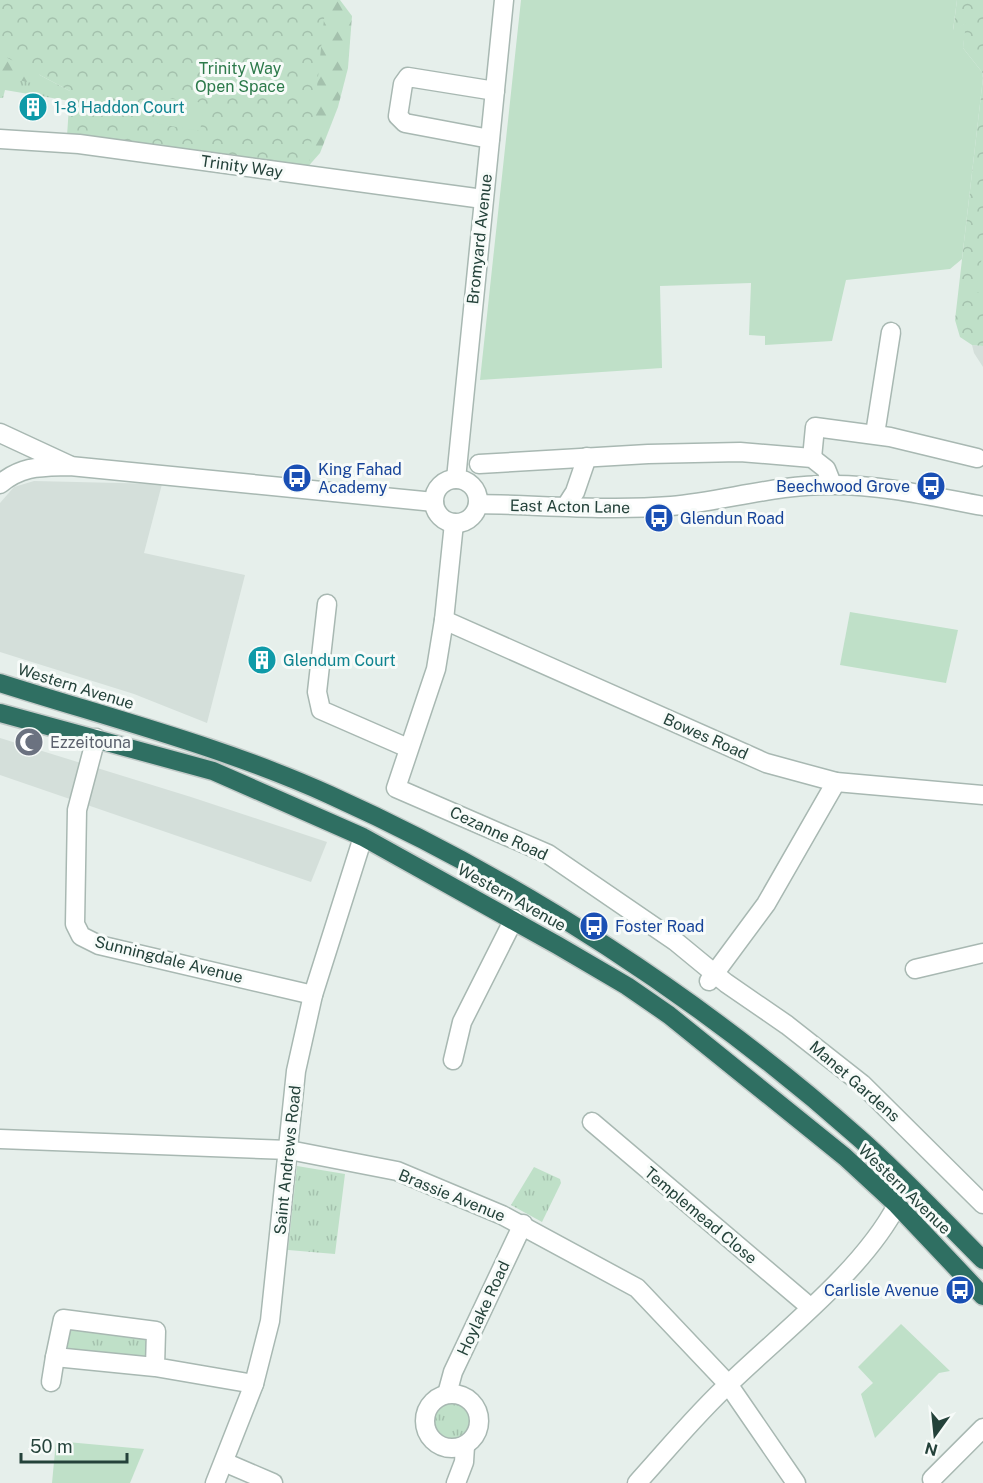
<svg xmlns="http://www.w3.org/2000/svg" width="983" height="1483" viewBox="0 0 983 1483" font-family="'Public Sans',sans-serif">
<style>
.built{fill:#d4dfda}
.grass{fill:url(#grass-tufts)}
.forest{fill:url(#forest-firs)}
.park{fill:url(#park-crowns)}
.garden{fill:#bfe0c8}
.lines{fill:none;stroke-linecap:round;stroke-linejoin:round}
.minor-casing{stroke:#a8b8b2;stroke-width:21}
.highway-casing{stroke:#c2cac8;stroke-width:21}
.minor{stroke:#fff;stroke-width:18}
.highway{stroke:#2f6f62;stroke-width:18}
.labels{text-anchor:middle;stroke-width:6;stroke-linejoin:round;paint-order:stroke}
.park-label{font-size:16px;fill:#2d7a4b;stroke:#f7fbf9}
.culture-label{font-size:16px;fill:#0d838f;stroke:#f7fbf9;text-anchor:start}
.street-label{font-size:16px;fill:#24423a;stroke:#f7fbf9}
.transit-label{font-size:16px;fill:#164399;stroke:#f7fbf9;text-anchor:start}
.worship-label{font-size:16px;fill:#5b616d;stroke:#f7fbf9;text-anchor:start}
</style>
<defs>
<pattern id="grass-tufts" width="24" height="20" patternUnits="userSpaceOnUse" patternTransform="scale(1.5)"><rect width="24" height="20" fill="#bfe0c8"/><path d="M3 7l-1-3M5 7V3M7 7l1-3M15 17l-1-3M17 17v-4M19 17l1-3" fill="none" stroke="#a4c1ad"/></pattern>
<pattern id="forest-firs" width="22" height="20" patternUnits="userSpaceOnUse" patternTransform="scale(1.5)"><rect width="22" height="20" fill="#bfe0c8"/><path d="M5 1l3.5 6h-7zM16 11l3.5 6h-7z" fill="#a4c1ad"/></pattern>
<pattern id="park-crowns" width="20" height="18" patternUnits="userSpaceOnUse" patternTransform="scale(1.5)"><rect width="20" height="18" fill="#bfe0c8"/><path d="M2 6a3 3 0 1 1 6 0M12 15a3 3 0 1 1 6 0" fill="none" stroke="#a4c1ad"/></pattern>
</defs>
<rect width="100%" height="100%" fill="#e6efeb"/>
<g class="built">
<path d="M972 345 983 346V367L974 353Z"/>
<path d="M34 481 162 484 144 553 245 575 207 723 134 694 0 652V503L14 487Z"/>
<path d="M0 738 191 797 327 842 311 882 0 775Z"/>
</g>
<g class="grass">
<path d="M0 54 70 91V101L5 90 3 98H0Z"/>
<path d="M297 1166 345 1174 335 1254 288 1250Z"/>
<path d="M534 1167 560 1179 561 1183 542 1222 511 1205Z"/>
<path d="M75 1327 150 1337 152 1363 63 1351 69 1330Z"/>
<circle cx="452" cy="1421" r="21"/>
</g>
<g class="forest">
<path d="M303 0H340L352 16 348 68 338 107 320 153 305 170 211 158 220 128Z"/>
<path d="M0 22 34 46 41 85 0 76Z"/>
</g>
<g class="park">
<path d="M0 0H326L309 164 67 136 70 91 0 54Z"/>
<path d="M957 0H983V346L972 345 960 337 955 320 983 78 982 72 963 48 965 24 953 31Z"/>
</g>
<g class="garden">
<path d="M521 0H957L953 30 966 23 963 48 982 72 983 78 962 259 950 269 846 280 832 341 765 345V336L749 335 751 283 660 286 662 368 480 380Z"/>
<path d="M157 97 205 103 200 131 153 123Z"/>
<path d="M983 252V293L975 292Z"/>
<path d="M850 612 958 630 946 683 840 665Z"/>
<path d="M901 1324 950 1371 939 1373 875 1438 861 1394 873 1383 858 1367Z"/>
<path d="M56 1441 144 1449 130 1483H52Z"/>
</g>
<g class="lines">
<g class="minor-casing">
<g id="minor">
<path d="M0 139 79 144 483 199"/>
<path d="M490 139 405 123 398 116 403 84 408 77 495 91"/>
<path d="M0 433 69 465"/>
<path d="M875 434 891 332"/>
<path d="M812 458 815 427 890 437 977 458"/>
<path d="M479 464 648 454 740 452 812 458 826 469 832 484"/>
<path d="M456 479 504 0"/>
<circle cx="456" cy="501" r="22"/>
<path d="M0 484C23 465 42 467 70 466L434 502"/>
<path d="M478 504C542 505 607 511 671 506 725 501 778 484 834 485 884 485 934 497 983 506"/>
<path d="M566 506 575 492 587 457"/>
<path d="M454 523 444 620 436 669 396 788 548 854 675 941 726 983 787 1025 862 1084 983 1204"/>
<path d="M327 604 317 692 321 710 408 748"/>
<path d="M444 620 766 763 836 782 983 795"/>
<path d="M96 738 77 810 75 924 81 936 99 945 313 995"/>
<path d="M915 969 983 953"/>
<path d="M709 981 766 904 836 782"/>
<path d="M453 1060 462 1022 514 919"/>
<path d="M592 1122 810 1307"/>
<path d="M0 1139 289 1150 397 1171 502 1215 637 1288 728 1384 796 1483"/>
<path d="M155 1367 156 1331 63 1319 55 1357 155 1367 254 1384"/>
<path d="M51 1382 55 1357"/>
<circle cx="452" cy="1421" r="27"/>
<path d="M447 1394 453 1372 523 1224"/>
<path d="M224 1462 273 1483"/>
<path d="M932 1479 983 1428"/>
<path d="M215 1483 254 1384 270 1321 296 1071 313 995 363 837"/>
<path d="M456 1483 464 1462 465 1446"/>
<path d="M637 1483C668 1449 697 1413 731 1382 784 1331 863 1270 897 1205"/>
</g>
</g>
<g class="highway-casing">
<g id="highway">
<path d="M0 683C110 718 224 747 330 795 521 881 702 999 859 1138 902 1176 942 1219 983 1260"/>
<path d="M0 713 213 771 363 837 557 945 627 986 669 1015 845 1157 897 1205 983 1296"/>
</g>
</g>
<use href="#minor" class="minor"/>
<use href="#highway" class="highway"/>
</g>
<defs>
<g id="building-disc" transform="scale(1.5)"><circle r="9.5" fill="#0f9aa8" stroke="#f7fbf9"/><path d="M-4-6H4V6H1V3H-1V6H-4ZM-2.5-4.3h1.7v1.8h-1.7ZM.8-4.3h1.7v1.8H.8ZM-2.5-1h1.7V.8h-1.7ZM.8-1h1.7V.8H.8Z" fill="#fff"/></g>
<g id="bus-disc" transform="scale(1.5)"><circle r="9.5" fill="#1a4fb4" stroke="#f7fbf9"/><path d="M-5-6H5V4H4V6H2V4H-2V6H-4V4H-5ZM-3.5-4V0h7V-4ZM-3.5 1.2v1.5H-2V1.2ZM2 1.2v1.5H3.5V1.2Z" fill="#fff"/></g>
<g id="mosque-disc" transform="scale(1.5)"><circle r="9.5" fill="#6b7280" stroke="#f7fbf9"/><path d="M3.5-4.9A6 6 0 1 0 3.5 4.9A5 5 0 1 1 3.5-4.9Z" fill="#fff"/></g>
</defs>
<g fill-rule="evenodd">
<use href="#building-disc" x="33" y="107"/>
<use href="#bus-disc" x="297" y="478"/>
<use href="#bus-disc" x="931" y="486"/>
<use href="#bus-disc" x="659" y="518"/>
<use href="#building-disc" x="262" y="660"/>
<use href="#mosque-disc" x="29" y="742"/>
<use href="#bus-disc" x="594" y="926"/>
<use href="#bus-disc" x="960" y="1290"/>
</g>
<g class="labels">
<g class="park-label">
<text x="240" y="74">Trinity Way<tspan x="240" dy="18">Open Space</tspan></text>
</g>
<g class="culture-label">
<text x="54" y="113">1-8 Haddon Court</text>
<text x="283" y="666">Glendum Court</text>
</g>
<g class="street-label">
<text transform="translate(242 166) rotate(8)" y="6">Trinity Way</text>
<text transform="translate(479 239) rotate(-84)" y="6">Bromyard Avenue</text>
<text transform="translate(570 506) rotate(1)" y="6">East Acton Lane</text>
<text transform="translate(76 686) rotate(17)" y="6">Western Avenue</text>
<text transform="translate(706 736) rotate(24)" y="6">Bowes Road</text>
<text transform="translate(499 833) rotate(25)" y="6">Cezanne Road</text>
<text transform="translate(512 897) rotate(29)" y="6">Western Avenue</text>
<text transform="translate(169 959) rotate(14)" y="6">Sunningdale Avenue</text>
<text transform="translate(855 1081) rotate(41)" y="6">Manet Gardens</text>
<text transform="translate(287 1160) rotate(-84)" y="6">Saint Andrews Road</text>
<text transform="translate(905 1189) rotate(44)" y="6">Western Avenue</text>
<text transform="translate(452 1195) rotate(22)" y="6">Brassie Avenue</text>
<text transform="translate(701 1215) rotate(40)" y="6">Templemead Close</text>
<text transform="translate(483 1308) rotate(-65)" y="6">Hoylake Road</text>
</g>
<g class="transit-label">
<text x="318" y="475">King Fahad<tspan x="318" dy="18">Academy</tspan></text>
<text x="910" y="492" text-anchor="end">Beechwood Grove</text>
<text x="680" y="524">Glendun Road</text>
<text x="615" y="932">Foster Road</text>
<text x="939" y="1296" text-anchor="end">Carlisle Avenue</text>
</g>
<g class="worship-label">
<text x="50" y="748">Ezzeitouna</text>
</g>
</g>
<g transform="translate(935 1435) rotate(195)" stroke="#f7fbf9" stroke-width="4.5" paint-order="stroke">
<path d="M0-4.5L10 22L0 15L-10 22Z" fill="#24423a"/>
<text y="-9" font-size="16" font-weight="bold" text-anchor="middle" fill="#24423a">N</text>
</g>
<path d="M21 1453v9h106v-9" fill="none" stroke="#24423a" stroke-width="3"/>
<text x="30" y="1453" font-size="18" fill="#24423a" stroke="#f7fbf9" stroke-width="4.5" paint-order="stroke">50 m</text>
</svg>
